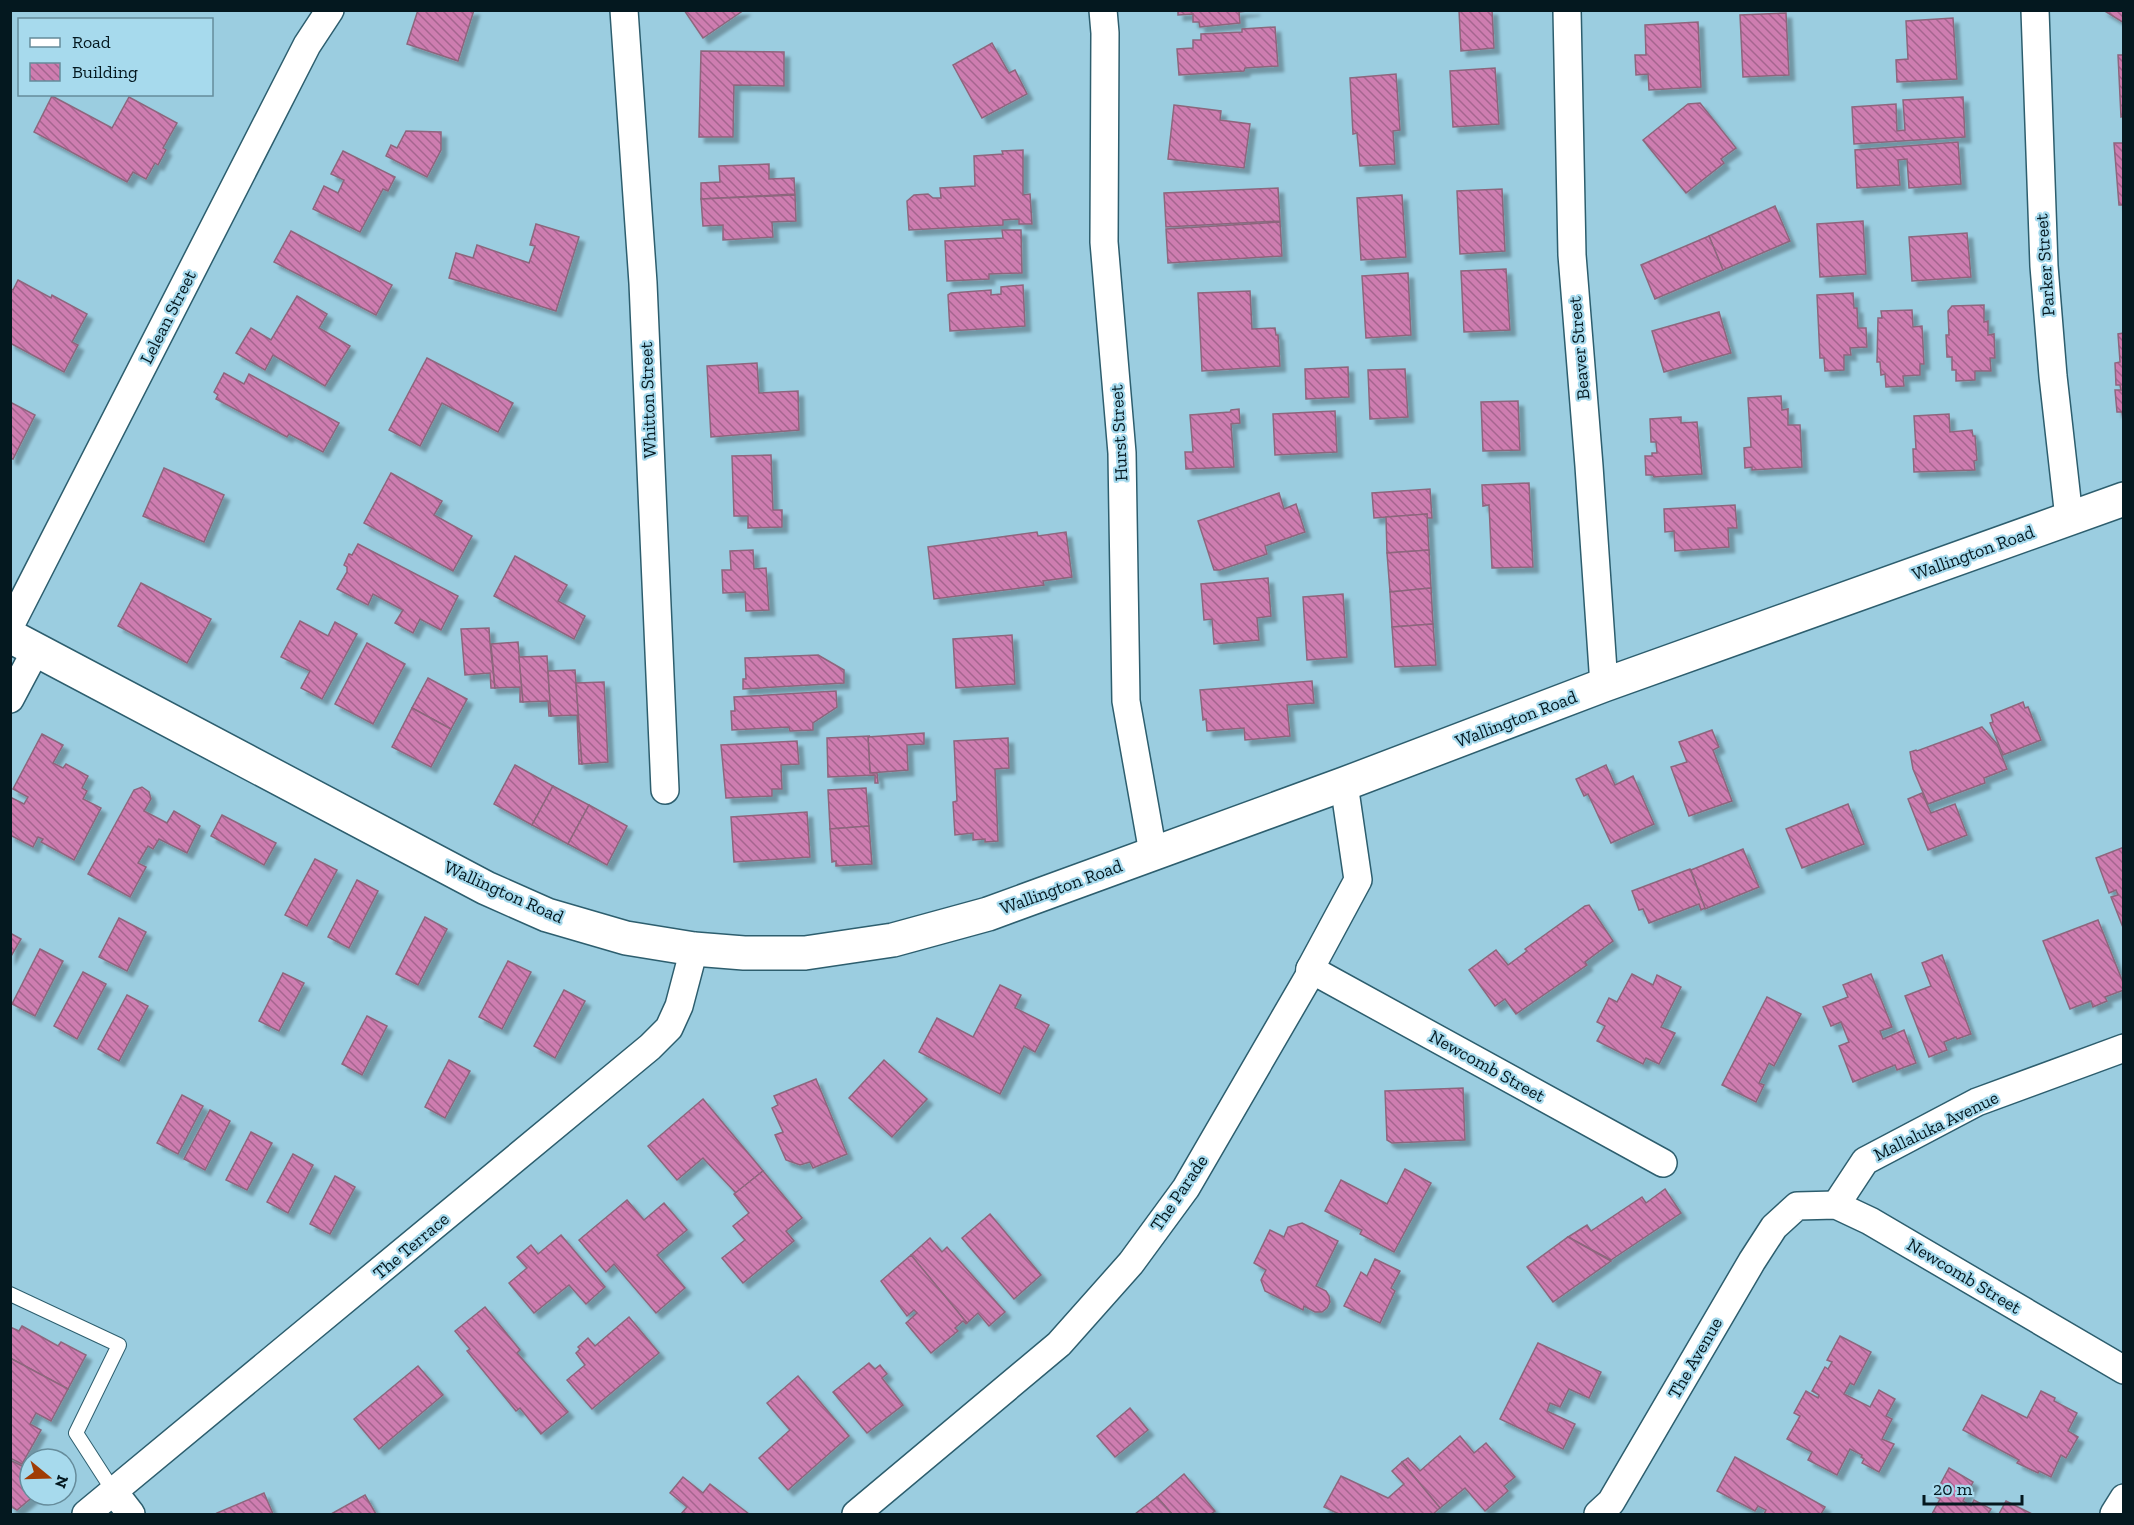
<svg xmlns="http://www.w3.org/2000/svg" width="2134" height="1525" viewBox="0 0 2134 1525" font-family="'Zilla Slab',serif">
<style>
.building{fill:url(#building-back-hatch);stroke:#8d667d;stroke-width:1.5;filter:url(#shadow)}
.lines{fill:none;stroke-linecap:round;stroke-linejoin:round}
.lane-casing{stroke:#2d5e6e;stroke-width:16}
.street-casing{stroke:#2d5e6e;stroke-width:30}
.secondary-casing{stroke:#2d5e6e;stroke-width:36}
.lane{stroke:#fff;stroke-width:14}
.street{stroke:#fff;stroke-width:27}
.secondary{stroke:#fff;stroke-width:33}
.labels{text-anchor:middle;stroke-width:4.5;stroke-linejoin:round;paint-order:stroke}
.street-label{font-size:18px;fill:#04181f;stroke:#a7daed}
</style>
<defs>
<pattern id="building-back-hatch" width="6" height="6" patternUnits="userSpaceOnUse" patternTransform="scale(1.5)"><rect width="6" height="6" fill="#ce7db0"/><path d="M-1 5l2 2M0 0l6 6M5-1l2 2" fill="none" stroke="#a5658f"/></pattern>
<filter id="shadow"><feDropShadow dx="5.5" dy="5.5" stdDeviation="1.5" flood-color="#0004"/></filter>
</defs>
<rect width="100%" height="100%" fill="#9bcde0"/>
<g class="building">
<path d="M418 10H474L458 61 407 44Z"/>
<path d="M684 10H744L703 38Z"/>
<path d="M1178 10H1255L1239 12 1240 23 1200 27 1199 22H1193V14L1178 15Z"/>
<path d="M1459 10H1492L1494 48 1461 51Z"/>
<path d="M2103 10H2124V23Z"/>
<path d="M1786 13 1789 75 1743 77 1740 15Z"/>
<path d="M1953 18 1957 79 1897 82 1896 60 1908 59 1906 21Z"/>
<path d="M1698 22 1701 87 1649 90 1648 74 1636 75 1635 55H1646L1645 25Z"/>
<path d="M1275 27 1278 66 1245 68 1244 71 1179 75 1177 49 1193 48V40H1201V34L1242 32V29Z"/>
<path d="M992 43 1009 73 1015 70 1027 94 982 118 953 65Z"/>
<path d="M701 51 784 52V86L734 85 733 137H699Z"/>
<path d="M2118 55H2124V116L2121 117Z"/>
<path d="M1495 68 1499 124 1453 127 1450 71Z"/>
<path d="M1396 74 1400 130 1393 131 1395 164 1360 166 1357 133 1353 134 1350 78Z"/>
<path d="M52 96 112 128 129 97 177 123 163 148 166 150 158 165 155 163 146 179 133 172 127 182 34 132Z"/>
<path d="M1963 97 1965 137 1854 144 1852 107 1896 104 1897 131 1905 130 1903 100Z"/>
<path d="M1700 103 1736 148 1721 159 1724 163 1686 193 1643 140 1688 104Z"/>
<path d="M1174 105 1221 111 1220 120 1250 124 1244 168 1168 159Z"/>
<path d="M406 131 441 132V150L427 177 386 156 391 145 397 148Z"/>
<path d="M1958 142 1961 184 1909 188 1907 159 1898 160 1900 185 1857 188 1855 150Z"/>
<path d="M2114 143H2124V205H2119Z"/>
<path d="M1023 150V195L1030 194 1032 224H1019V219L1003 220V225L909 230 907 201 914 195 928 194 933 198H941L940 188 975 186 974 156 1003 154 1002 151Z"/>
<path d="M343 151 395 177 388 191 383 189 360 232 313 209 324 186 338 193 344 180 331 174Z"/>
<path d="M769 164V179L794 178 795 194 701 199V183L720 182 719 166Z"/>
<path d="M1278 188 1280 221 1166 227 1164 193Z"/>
<path d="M1502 189 1505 251 1460 254 1457 191Z"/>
<path d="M795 195 796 221 772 222 773 237 723 240V225L703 226 701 199Z"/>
<path d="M1402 195 1406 257 1361 260 1357 198Z"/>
<path d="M1775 206 1790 241 1723 270 1709 236Z"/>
<path d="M1863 221 1866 274 1820 277 1817 224Z"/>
<path d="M1280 222 1282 256 1168 263 1166 229Z"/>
<path d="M536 224 579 237 556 311 449 278 456 253 473 258 477 245 529 263 535 246 530 245Z"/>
<path d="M1002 230H1021L1022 273 989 274V279L947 281 945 241 1003 238Z"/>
<path d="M291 231 392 285 376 315 274 262Z"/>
<path d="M1967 233 1971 277 1912 281 1909 237Z"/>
<path d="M1709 236 1723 270 1655 299 1641 265Z"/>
<path d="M1506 269 1510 330 1464 332 1461 271Z"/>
<path d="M1408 273 1411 335 1366 338 1362 276Z"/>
<path d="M18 280 51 298 52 295 87 314 72 342 78 345 64 372 10 343V288L13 290Z"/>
<path d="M1023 285 1025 326 950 331 948 295 951 293 991 290V295L1001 294V287Z"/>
<path d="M1250 291 1252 329 1275 328 1276 335H1278L1280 366 1202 371 1198 293Z"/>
<path d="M1853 293 1854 308H1857L1858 328H1866L1867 347 1850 348 1851 355H1844V370L1825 371 1824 358H1820L1817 295Z"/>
<path d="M297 296 327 314 319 328 350 346 325 386 273 355 265 370 236 353 251 328 271 340Z"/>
<path d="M1984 305V322L1988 321V335L1994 334 1995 358H1990L1991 371H1975V380L1956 381V370H1952V357H1947L1946 335H1949L1948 311 1952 306Z"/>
<path d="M1912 310 1913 327 1922 326 1924 364H1920V375L1903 376 1904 386 1886 387 1885 374 1881 375 1880 362H1877L1878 318H1882L1881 311Z"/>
<path d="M1719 312 1731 353 1664 372 1652 331Z"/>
<path d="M2124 333V427L2122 412H2117L2115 390H2121L2120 385H2116L2115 363 2120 362 2118 334Z"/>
<path d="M427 358 513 403 498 432 442 403 420 446 389 430Z"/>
<path d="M757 363 759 393 798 391 799 430 711 437 707 366Z"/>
<path d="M1348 367 1349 397 1306 399 1305 369Z"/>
<path d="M1405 369 1408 417 1370 419 1368 370Z"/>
<path d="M224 373 244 384 249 374 339 423 323 452 289 434 287 437 216 399 218 395 214 392Z"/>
<path d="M1781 396 1782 410 1788 409V425H1800L1802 467 1752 470V467L1745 468 1744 448 1751 447 1748 398Z"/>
<path d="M1518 401 1520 450 1483 451 1481 402Z"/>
<path d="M10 402 35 415 13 459 10 458Z"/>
<path d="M1239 409 1240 423 1231 424 1234 467 1186 469 1185 452H1193L1190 415 1230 412 1231 410Z"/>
<path d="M1335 411 1337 452 1275 455 1273 414Z"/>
<path d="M1949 414 1950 432 1972 430 1973 436H1975L1977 460 1974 461 1975 470 1914 472 1913 449H1916L1914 416Z"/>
<path d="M1681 417V423L1697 422 1702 474 1654 477 1653 475H1646L1645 456H1652V453H1657L1656 442H1651L1650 419Z"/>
<path d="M771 455 773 510H782V527L748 528V516H734L732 456Z"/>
<path d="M164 468 224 495 204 542 143 516Z"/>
<path d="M391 473 442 501 434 515 472 536 453 571 364 523Z"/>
<path d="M1529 483 1533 567 1492 568 1489 505 1483 506 1482 485Z"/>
<path d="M1430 489 1432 518H1427V514L1374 518 1372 493Z"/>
<path d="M1279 493 1284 509 1296 504 1305 532 1265 546 1267 554 1220 570H1214L1198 521Z"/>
<path d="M1735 505 1737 528H1728L1729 547 1675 551 1674 531 1665 532 1664 509Z"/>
<path d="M1427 514 1429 550 1387 553 1386 517Z"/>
<path d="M1037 532 1038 536 1066 532 1072 577 1043 581 1044 585 934 599 928 547Z"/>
<path d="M358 544 458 596 441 630 420 619 413 633 395 623 403 610 373 594 368 605 337 589 347 572V567L344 565 349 554 352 555Z"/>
<path d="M753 550 754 569 766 568 769 610 746 611 745 592 723 593 722 570H731L730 551Z"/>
<path d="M1429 550 1431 588 1390 592 1387 553Z"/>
<path d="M515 556 567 585 558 601 585 616 574 639 494 596Z"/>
<path d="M1268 578 1271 616 1257 618 1259 640 1214 644 1212 619 1204 620 1201 584Z"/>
<path d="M141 583 211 619 187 663 118 626Z"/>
<path d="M1431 588 1433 624 1392 627 1390 592Z"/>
<path d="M1343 594 1347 657 1307 660 1303 597Z"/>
<path d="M300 621 328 636 335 622 357 634 322 699 301 688 310 671 281 657Z"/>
<path d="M1433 624 1436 665 1395 667 1392 627Z"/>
<path d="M489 628 490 643 495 688H491L490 673 465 675 461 629Z"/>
<path d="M1012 635 1015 684 956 688 953 639Z"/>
<path d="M518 642 523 702H520V687L495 688 491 644Z"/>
<path d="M367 643 405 664 373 724 335 704Z"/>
<path d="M818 655 844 670V683L743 689V679H746L745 658Z"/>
<path d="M547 656 551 716H549L548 701 523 702 519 657Z"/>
<path d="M575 670 576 683 582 764H579L577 715 551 716 548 671Z"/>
<path d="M428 678 467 699 451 729 412 708Z"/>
<path d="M1312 681 1314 703 1287 705 1290 736 1245 740 1244 728 1207 731 1206 719 1203 720 1200 690Z"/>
<path d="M604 682 608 762 582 764 576 683Z"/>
<path d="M836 691 837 707 813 723V730L790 731 789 727 732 730 731 711H735L734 697Z"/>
<path d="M2023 702 2025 708 2028 707 2041 740 2003 755 1990 723 1993 722 1991 715Z"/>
<path d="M412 708 451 729 431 767 392 747Z"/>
<path d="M1982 727 1997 744 2007 769 1984 778 1985 783 1928 804 1913 769 1910 752 1916 750 1917 751Z"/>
<path d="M1712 730 1719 747 1713 750 1732 801 1689 816 1671 767 1687 762 1679 742Z"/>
<path d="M924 733V744L907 745 908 770 870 773 868 737Z"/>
<path d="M42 734 63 745 53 763 63 768 66 764 88 776 82 788 87 791 83 799 101 808 74 860 41 842 43 839 38 837 33 847 10 835V797L24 804 28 797 13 789Z"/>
<path d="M870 736 868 737 870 773H877L878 783H875V775L828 777 827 738Z"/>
<path d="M1008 738 1009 768 995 769 998 841 985 842V839L973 840V833L955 835 953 802 957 801 954 741Z"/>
<path d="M797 741 799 764 781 765 782 789H772V796L726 798 721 745Z"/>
<path d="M515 765 553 786 532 825 494 804Z"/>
<path d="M1606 765 1615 785 1633 776 1654 824 1611 843 1588 794 1584 796 1576 779Z"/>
<path d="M553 786 589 805 568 844 532 825Z"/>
<path d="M142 787 149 792 151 799 144 811 167 823 174 811 200 826 187 853 159 839 153 849 148 846 138 863 146 867 130 897 88 874 134 790Z"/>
<path d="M866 788 869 826 830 829 828 790Z"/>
<path d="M1922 793 1931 813 1955 804 1967 835 1928 850 1908 799Z"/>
<path d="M1848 804 1864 844 1802 868 1786 829Z"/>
<path d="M589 805 627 826 607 865 568 844Z"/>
<path d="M807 812 810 857 734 862 731 817Z"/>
<path d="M222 815 276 843 264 865 211 836Z"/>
<path d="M869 826 872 864 836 866V861L832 862 830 829Z"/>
<path d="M2124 847V930L2111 897 2118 895 2116 890 2109 893 2096 858Z"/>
<path d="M1743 849 1759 887 1705 909 1691 870Z"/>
<path d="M315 859 337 870 307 926 285 915Z"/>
<path d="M1690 869 1705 908 1701 910 1699 904 1649 923 1643 909 1639 910 1632 891Z"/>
<path d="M357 880 378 891 349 948 328 937Z"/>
<path d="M1589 905 1613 941 1585 962 1587 965 1516 1014 1505 999 1495 1006 1469 970 1496 950 1508 965 1527 951 1525 949 1585 906Z"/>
<path d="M425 917 447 929 418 985 396 974Z"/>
<path d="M119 918 146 932 127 971 99 957Z"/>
<path d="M2098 920 2124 985V990L2105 997 2107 1001 2093 1007 2091 1001 2070 1009 2043 941Z"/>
<path d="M10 933 21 939 10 958Z"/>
<path d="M40 949 63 961 35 1016 12 1004Z"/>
<path d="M1942 955 1971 1034 1957 1039 1956 1037 1944 1042 1947 1050 1929 1057 1905 996 1931 986 1922 963Z"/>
<path d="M508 961 531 972 502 1029 479 1017Z"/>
<path d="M83 972 106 984 77 1039 54 1026Z"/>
<path d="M283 973 304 983 279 1031 259 1021Z"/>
<path d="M1632 974 1653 985 1657 975 1681 987 1661 1027 1675 1033 1659 1064 1646 1058 1643 1064 1597 1041 1605 1026 1597 1022 1609 998 1617 1002Z"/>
<path d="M1871 974 1892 1027 1880 1031 1883 1039 1904 1030 1916 1063 1897 1070 1895 1065 1853 1082 1839 1046 1849 1042 1841 1022 1831 1026 1823 1007 1848 997 1843 985Z"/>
<path d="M1000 985 1021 995 1015 1008 1049 1025 1035 1052 1024 1046 1000 1094 919 1052 937 1018 973 1037Z"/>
<path d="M564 990 585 1001 555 1058 534 1046Z"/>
<path d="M127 995 148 1006 119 1061 98 1049Z"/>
<path d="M1767 997 1801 1014 1774 1066 1769 1063 1759 1083 1764 1085 1756 1102 1722 1085Z"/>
<path d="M367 1016 387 1026 362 1075 342 1064Z"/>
<path d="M449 1060 470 1071 445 1118 425 1107Z"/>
<path d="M884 1060 927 1099 892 1137 849 1098Z"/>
<path d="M816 1079 847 1154 813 1168 810 1162 800 1165 786 1160 775 1135 783 1132 772 1108 778 1105 774 1096Z"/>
<path d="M1463 1088 1465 1140 1392 1143 1387 1140 1385 1091Z"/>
<path d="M182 1095 203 1106 178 1154 157 1143Z"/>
<path d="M703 1099 763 1171 736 1193 703 1158 677 1180 648 1146Z"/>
<path d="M210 1110 230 1121 205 1170 184 1159Z"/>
<path d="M251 1132 272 1143 247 1190 226 1180Z"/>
<path d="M293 1154 313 1165 288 1213 267 1202Z"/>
<path d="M1405 1169 1431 1183 1394 1252 1360 1234 1362 1230 1325 1211 1341 1180 1387 1204Z"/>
<path d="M763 1171 802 1218 786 1231 794 1241 743 1283 722 1258 745 1240 733 1226 749 1213 734 1194Z"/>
<path d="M335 1176 355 1187 330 1234 310 1224Z"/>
<path d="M1665 1189 1681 1213 1611 1260 1568 1237 1587 1225 1591 1231 1642 1197 1646 1203Z"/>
<path d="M627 1200 644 1220 664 1203 687 1230 657 1255 685 1288 656 1313 614 1264 606 1272 579 1240Z"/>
<path d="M990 1214 1041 1275 1014 1299 962 1238Z"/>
<path d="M1302 1223 1338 1241 1316 1286 1326 1291 1329 1296 1330 1302 1327 1308 1322 1312H1315L1304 1306 1303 1310 1265 1291 1261 1280 1266 1270 1254 1263 1270 1230 1284 1237 1288 1227Z"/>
<path d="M561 1235 605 1287 586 1304 569 1285 534 1313 509 1283 527 1268 517 1257 531 1245 538 1254Z"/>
<path d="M1568 1237 1611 1261 1553 1302 1527 1267Z"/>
<path d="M930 1238 942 1252 947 1247 1005 1312 989 1326 978 1313 967 1323 911 1255Z"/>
<path d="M911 1255 967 1323 966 1324 963 1321 955 1328 958 1331 931 1353 906 1323 917 1313 914 1310 907 1316 881 1281Z"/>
<path d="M1375 1259 1400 1271 1391 1288 1395 1291 1380 1323 1344 1306 1361 1272 1367 1276Z"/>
<path d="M485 1307 520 1350 517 1353 568 1412 541 1434 520 1408 516 1411 467 1351 470 1349 455 1331Z"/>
<path d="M629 1317 659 1353 592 1409 567 1380 585 1365 576 1353 580 1349 578 1347 588 1338 595 1346Z"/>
<path d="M22 1326 58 1346 61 1342 86 1355 68 1389 10 1358V1327L19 1331Z"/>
<path d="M1840 1336 1871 1352 1854 1385 1850 1383 1844 1394 1870 1407 1879 1390 1895 1399 1886 1416 1892 1419 1882 1439 1894 1444 1879 1472 1862 1463 1864 1459 1861 1457 1862 1455 1850 1449 1837 1475 1808 1460 1812 1452 1787 1439 1800 1416 1794 1413 1806 1391 1818 1398 1819 1395 1812 1391 1825 1367 1828 1369 1832 1362 1827 1360Z"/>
<path d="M1538 1343 1601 1372 1589 1398 1569 1389 1560 1407 1550 1403 1547 1411 1575 1424 1563 1449 1500 1419Z"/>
<path d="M10 1358 68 1389 51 1421 36 1413 30 1424 41 1430 22 1464 10 1458Z"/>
<path d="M869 1363 875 1369 880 1365 887 1374 882 1378 903 1405 867 1433 833 1392Z"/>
<path d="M418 1366 443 1395 379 1449 354 1419Z"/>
<path d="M798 1376 849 1436 788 1490 759 1458 790 1430 767 1403Z"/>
<path d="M2041 1391 2055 1398 2054 1401 2077 1413 2068 1431 2078 1437 2066 1458 2061 1455 2051 1477 2039 1471 2038 1473 2017 1463 2019 1460 1963 1430 1982 1395 2027 1418Z"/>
<path d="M1130 1408 1148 1430 1115 1457 1097 1436Z"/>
<path d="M1460 1436 1474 1453 1486 1443 1515 1477 1504 1486 1508 1491 1485 1511 1465 1488 1440 1508 1402 1462 1408 1458 1420 1471Z"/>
<path d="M1735 1457 1825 1507 1821 1514H1764L1766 1510 1758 1506 1755 1511 1717 1491Z"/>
<path d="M10 1460 30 1470V1495H35L17 1510 10 1506Z"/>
<path d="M1402 1462 1440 1508 1433 1514H1339L1324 1507 1341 1476 1388 1498 1404 1484 1392 1471Z"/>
<path d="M1949 1468 1973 1482 1963 1501 1971 1506 1974 1500 1991 1509 1988 1514H1932L1940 1499 1934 1496Z"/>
<path d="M1184 1474 1215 1511 1211 1514H1172L1157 1497Z"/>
<path d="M683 1477 703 1493 710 1484 749 1514H681L687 1507 670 1493Z"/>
<path d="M264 1493 273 1514H218L217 1513Z"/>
<path d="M365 1495 376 1514H331Z"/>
<path d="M1157 1497 1172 1514H1135Z"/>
<path d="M2006 1501 2032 1514H1999Z"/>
</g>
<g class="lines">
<g class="lane-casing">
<path id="lane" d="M10 1294 119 1345 76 1433 114 1492"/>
</g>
<g class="street-casing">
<g id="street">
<path d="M624 10 643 283 665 790"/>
<path d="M1103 10 1105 33 1104 242 1122 453 1126 701 1153 853"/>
<path d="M1567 10 1572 255 1589 466 1604 685"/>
<path d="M2035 10 2044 266 2053 376 2069 518"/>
<path d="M10 626 307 45 330 10"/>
<path d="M10 699 36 650"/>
<path d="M1310 969 1663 1163"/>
<path d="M1836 1205 1865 1161 1977 1102 2124 1048"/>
<path d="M114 1492 131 1514"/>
<path d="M86 1514 650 1047 669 1028 679 1006 694 949"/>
<path d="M856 1514 1059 1344 1131 1263 1186 1188 1309 976 1310 969 1358 880 1344 784"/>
<path d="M1598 1514 1611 1502 1752 1261 1774 1227 1797 1206 1836 1205 1870 1221 2124 1370"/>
<path d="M2114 1514 2124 1498"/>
</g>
</g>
<g class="secondary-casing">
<path id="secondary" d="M10 636 486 888 547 915 626 938 694 949 744 953H805L893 940 988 914 1344 784 1604 685 2124 499"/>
</g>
<use href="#lane" class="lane"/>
<use href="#street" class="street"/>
<use href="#secondary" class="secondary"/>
</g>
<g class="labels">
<g class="street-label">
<text transform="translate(2045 265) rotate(-94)" y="6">Parker Street</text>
<text transform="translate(168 317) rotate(-63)" y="6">Lelean Street</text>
<text transform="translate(1579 348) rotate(-95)" y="6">Beaver Street</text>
<text transform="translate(648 400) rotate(-92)" y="6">Whitton Street</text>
<text transform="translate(1119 433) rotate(-93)" y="6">Hurst Street</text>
<text transform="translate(1973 553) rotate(-20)" y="6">Wallington Road</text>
<text transform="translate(1516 719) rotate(-21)" y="6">Wallington Road</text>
<text transform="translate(1061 887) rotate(-20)" y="6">Wallington Road</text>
<text transform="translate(504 892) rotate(24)" y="6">Wallington Road</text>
<text transform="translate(1487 1066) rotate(29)" y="6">Newcomb Street</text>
<text transform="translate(1936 1126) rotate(-26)" y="6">Mallaluka Avenue</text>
<text transform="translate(1179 1193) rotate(-56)" y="6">The Parade</text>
<text transform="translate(411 1246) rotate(-40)" y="6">The Terrace</text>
<text transform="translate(1964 1276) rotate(31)" y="6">Newcomb Street</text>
<text transform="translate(1695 1358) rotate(-60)" y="6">The Avenue</text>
</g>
</g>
<rect width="2134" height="1525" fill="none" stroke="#04181f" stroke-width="24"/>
<rect x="18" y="18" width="195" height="78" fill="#a7daed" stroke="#668c9b" stroke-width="1.5"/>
<rect x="30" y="38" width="30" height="9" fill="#ffffff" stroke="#668c9b" stroke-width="1.5"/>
<text x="72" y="48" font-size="18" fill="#04181f">Road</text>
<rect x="30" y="63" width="30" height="18" fill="url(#building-back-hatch)" stroke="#668c9b" stroke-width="1.5"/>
<text x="72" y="78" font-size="18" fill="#04181f">Building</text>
<g transform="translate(48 1477) rotate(109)"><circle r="28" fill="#a7daed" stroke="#668c9b" stroke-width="1.5"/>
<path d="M0-4.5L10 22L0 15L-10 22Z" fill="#a03c04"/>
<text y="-9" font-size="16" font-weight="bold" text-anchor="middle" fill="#04181f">N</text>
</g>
<path d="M1924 1495v9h98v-9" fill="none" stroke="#04181f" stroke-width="3"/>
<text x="1933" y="1495" font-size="18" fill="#04181f" stroke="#a7daed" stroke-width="4.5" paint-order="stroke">20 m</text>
</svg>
